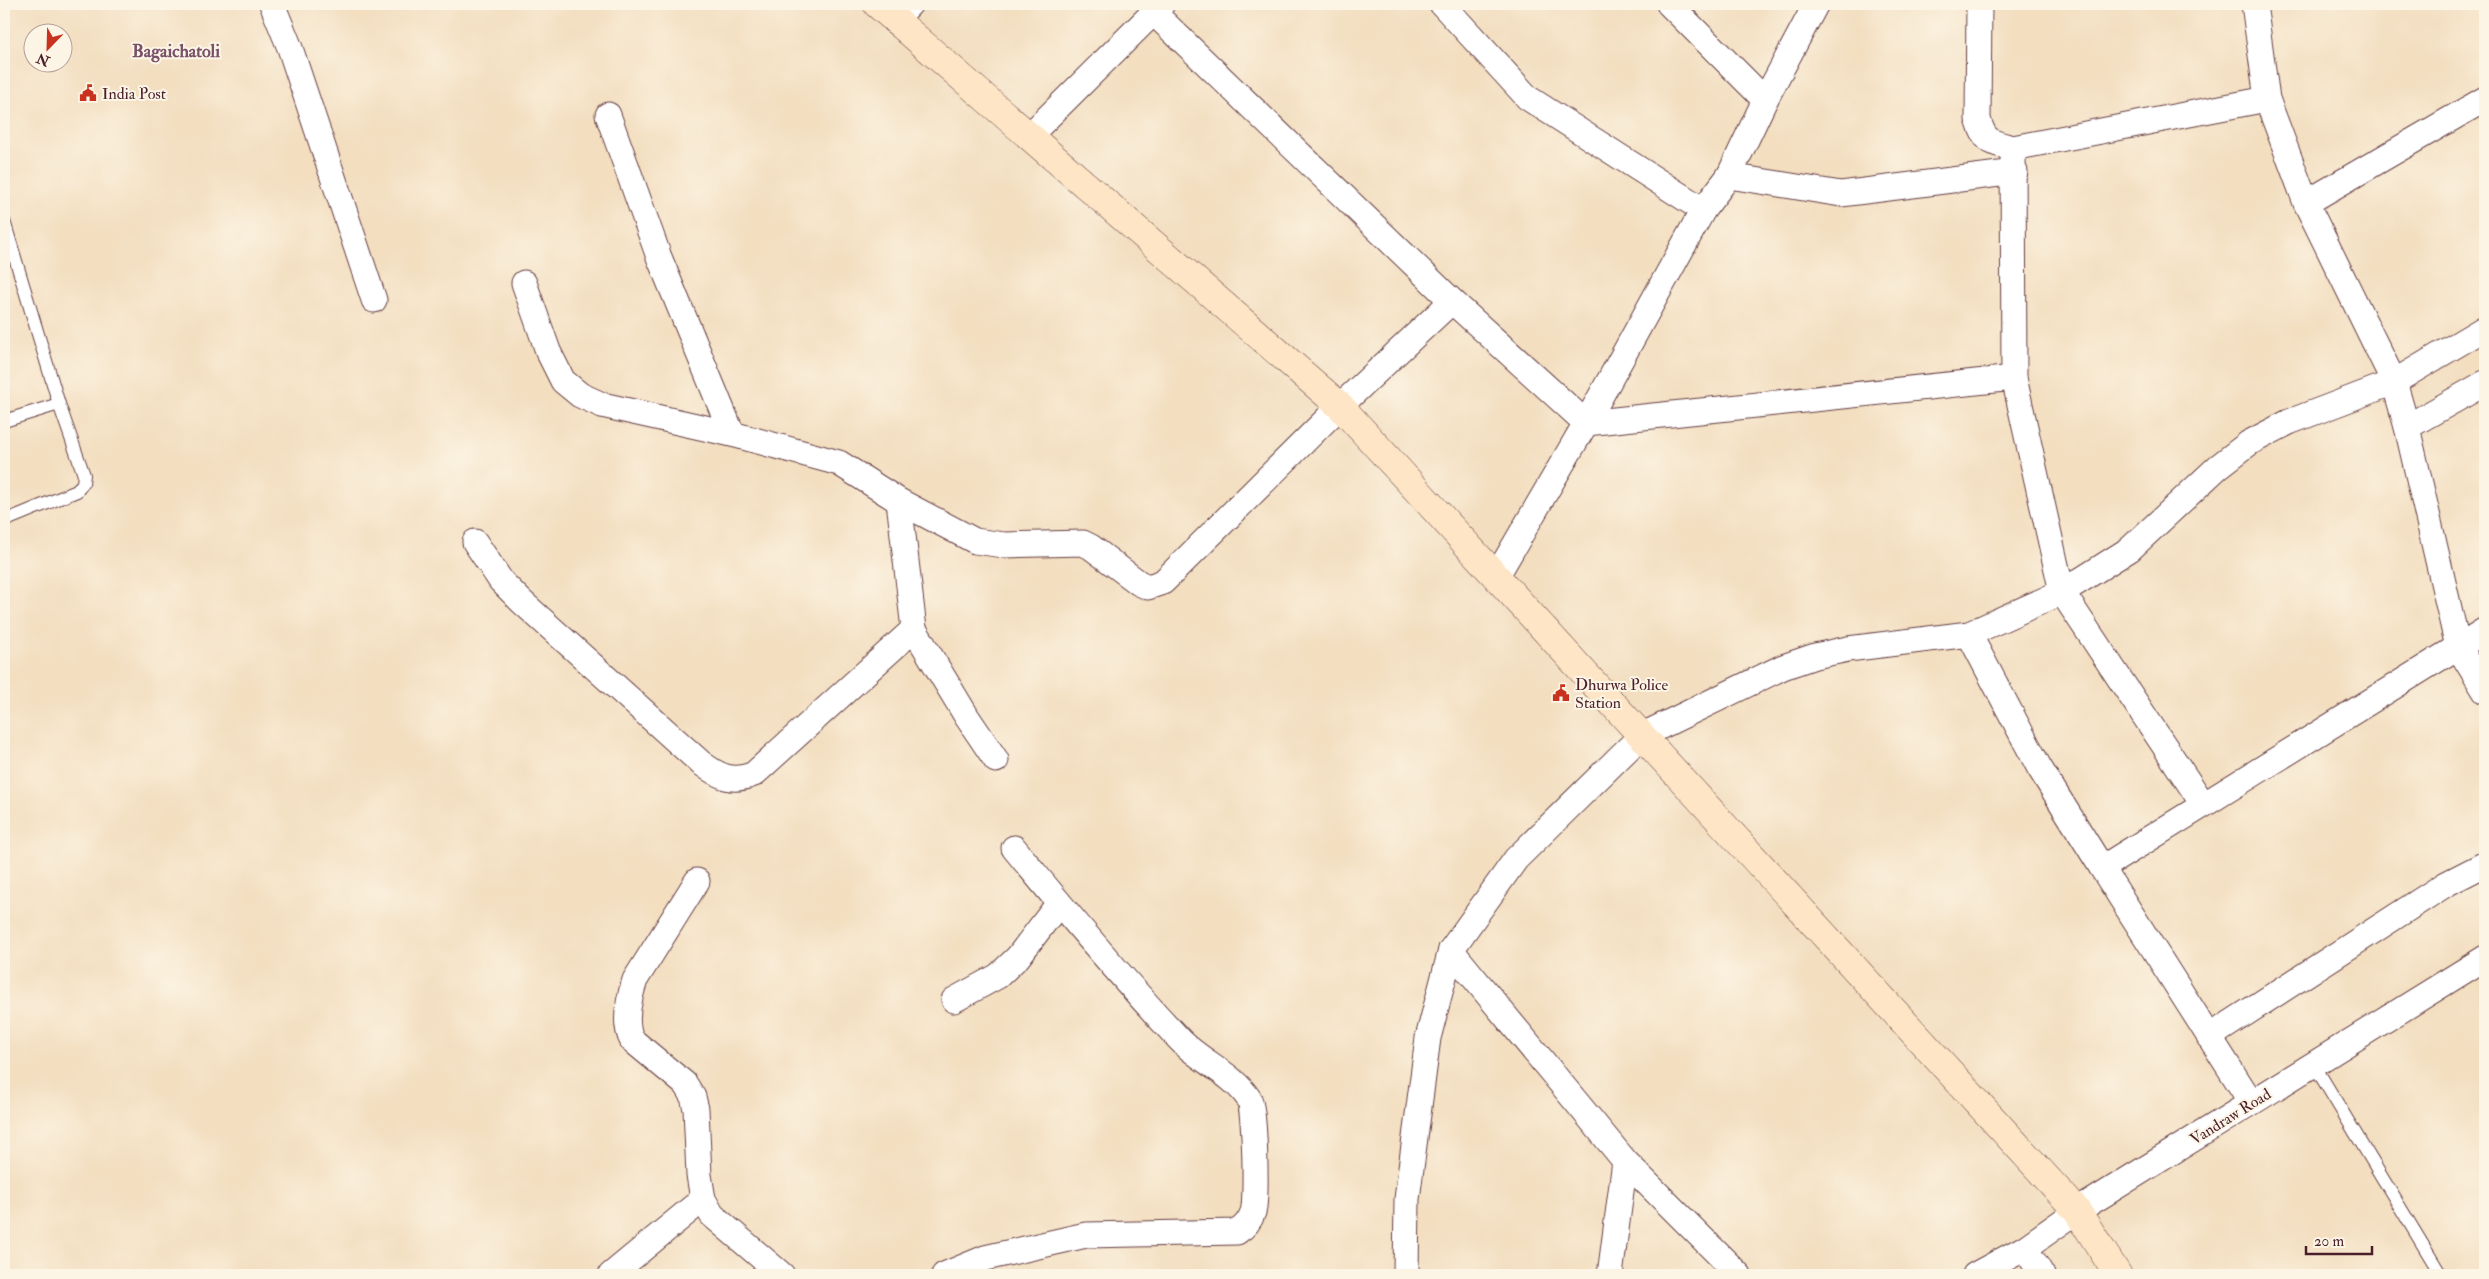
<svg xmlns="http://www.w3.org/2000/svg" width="2489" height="1279" viewBox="0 0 2489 1279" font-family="'IM FELL Double Pica',serif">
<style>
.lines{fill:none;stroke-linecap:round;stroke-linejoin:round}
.lane-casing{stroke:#633c41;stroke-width:14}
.street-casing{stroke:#633c41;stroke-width:27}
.secondary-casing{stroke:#633c41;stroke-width:29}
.lane{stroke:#fff;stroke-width:12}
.street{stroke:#fff;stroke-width:25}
.secondary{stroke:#fde5c5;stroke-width:28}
.labels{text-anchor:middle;stroke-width:4;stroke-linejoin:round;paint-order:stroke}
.poi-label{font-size:16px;fill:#4a1f2b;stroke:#fcf5e5;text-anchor:start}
.street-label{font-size:16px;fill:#4a1f2b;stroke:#fcf5e5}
.neighbourhood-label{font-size:18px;font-weight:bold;fill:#79526a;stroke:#fcf5e5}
</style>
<rect width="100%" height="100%" fill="#fcf5e5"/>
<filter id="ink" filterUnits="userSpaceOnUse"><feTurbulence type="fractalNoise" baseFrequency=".02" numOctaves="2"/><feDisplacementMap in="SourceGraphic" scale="10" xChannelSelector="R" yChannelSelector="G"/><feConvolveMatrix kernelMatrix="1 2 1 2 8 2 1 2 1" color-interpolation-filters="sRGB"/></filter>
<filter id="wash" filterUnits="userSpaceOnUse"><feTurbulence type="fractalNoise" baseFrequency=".0096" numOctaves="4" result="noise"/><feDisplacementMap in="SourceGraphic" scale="20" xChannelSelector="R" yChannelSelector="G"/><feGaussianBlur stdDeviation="1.12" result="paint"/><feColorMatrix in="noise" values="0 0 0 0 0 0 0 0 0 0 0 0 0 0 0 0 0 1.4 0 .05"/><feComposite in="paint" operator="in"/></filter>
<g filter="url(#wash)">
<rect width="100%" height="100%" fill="#f3dec0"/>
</g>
<g filter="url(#ink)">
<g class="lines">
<g class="lane-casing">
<g id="lane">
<path d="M4 221 59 404 84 475 83 483 77 491 4 521"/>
<path d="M4 421 59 404"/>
<path d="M2313 1063 2438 1270"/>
</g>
</g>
<g class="street-casing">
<g id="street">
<path d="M272 4 290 48 374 300"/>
<path d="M1442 4 1528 98 1703 210"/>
<path d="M1669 4 1765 100"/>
<path d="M1979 4 1978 119C1985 143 1991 142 2013 148"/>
<path d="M2254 4 2267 99 2306 203 2394 382 2407 427 2458 647 2485 691"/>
<path d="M1153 12 1452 301 1586 423 2014 378"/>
<path d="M894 21 910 4"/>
<path d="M608 115 659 257 732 434"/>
<path d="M1029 136 1162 4"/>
<path d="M1729 176 1841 194 2015 172"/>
<path d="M2306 203 2485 99"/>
<path d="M524 283 548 351 563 381 580 395 602 405 732 434 839 463 899 501 975 541 1004 545 1083 543 1091 547 1139 583 1148 587 1163 582 1340 406 1452 301"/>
<path d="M2407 427 2485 383"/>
<path d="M899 501 914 629 967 717 996 760"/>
<path d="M475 542 501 581 522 602 701 763C720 777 732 783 754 774L914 629"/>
<path d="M1496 577 1586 423 1703 210 1729 176 1765 100 1816 4"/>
<path d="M1969 634 2039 767 2102 868"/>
<path d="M2203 804 2062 592 2014 378 2013 148 2267 99"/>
<path d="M697 881 635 980C629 998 623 1023 632 1040L685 1084 693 1097 696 1109 699 1175 703 1199 712 1215 782 1275"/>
<path d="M1451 950 1625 1161 1739 1275"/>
<path d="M954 1000 998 976 1018 957 1059 903"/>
<path d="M2209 1037 2446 884 2485 864"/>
<path d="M2251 1102 2102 868 2485 630"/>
<path d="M2025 1248 2042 1275"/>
<path d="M611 1275 703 1199"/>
<path d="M944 1275 985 1258 1086 1235 1237 1232C1245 1227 1250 1221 1253 1212 1257 1200 1255 1109 1249 1099 1233 1074 1200 1061 1180 1040 1122 979 1067 913 1014 848"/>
<path d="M1406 1275 1407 1199 1428 1038 1451 950 1516 859 1641 736 1783 667 1815 656 1848 649 1969 634 2062 592 2130 549 2218 467 2249 443 2289 422 2394 382 2485 328"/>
<path d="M1610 1275 1625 1161"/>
<path d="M1975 1275 2025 1248 2077 1211 2485 958"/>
</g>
</g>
<g class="secondary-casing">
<path id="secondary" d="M877 4 1340 406 2077 1211 2118 1275"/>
</g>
<use href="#lane" class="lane"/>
<use href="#street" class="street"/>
<use href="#secondary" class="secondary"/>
</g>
</g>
<defs>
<g id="civic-bare" transform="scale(1.35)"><path d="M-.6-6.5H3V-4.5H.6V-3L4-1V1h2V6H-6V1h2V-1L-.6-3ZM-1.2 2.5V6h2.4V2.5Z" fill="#c8321e" stroke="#fcf5e5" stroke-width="2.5" paint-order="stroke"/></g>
</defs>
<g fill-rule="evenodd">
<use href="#civic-bare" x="88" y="93"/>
<use href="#civic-bare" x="1561" y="693"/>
</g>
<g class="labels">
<g class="poi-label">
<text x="102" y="99">India Post</text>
<text x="1575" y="690">Dhurwa Police<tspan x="1575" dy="18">Station</tspan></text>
</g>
<g class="street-label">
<text transform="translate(2230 1116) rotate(-32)" y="6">Vandraw Road</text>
</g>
<g class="neighbourhood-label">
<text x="176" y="57">Bagaichatoli</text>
</g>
</g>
<rect width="2489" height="1279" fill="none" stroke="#fcf5e5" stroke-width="20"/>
<g transform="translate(48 48) rotate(203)"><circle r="24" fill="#fcf5e5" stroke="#b59f9b"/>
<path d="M0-4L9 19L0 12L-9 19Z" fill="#c8321e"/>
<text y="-8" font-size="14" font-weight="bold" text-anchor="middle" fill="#4a1f2b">N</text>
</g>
<path d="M2306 1246v8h66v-8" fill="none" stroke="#4a1f2b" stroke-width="2.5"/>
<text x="2314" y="1246" font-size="15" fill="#4a1f2b" stroke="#fcf5e5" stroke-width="4" paint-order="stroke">20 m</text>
</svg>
